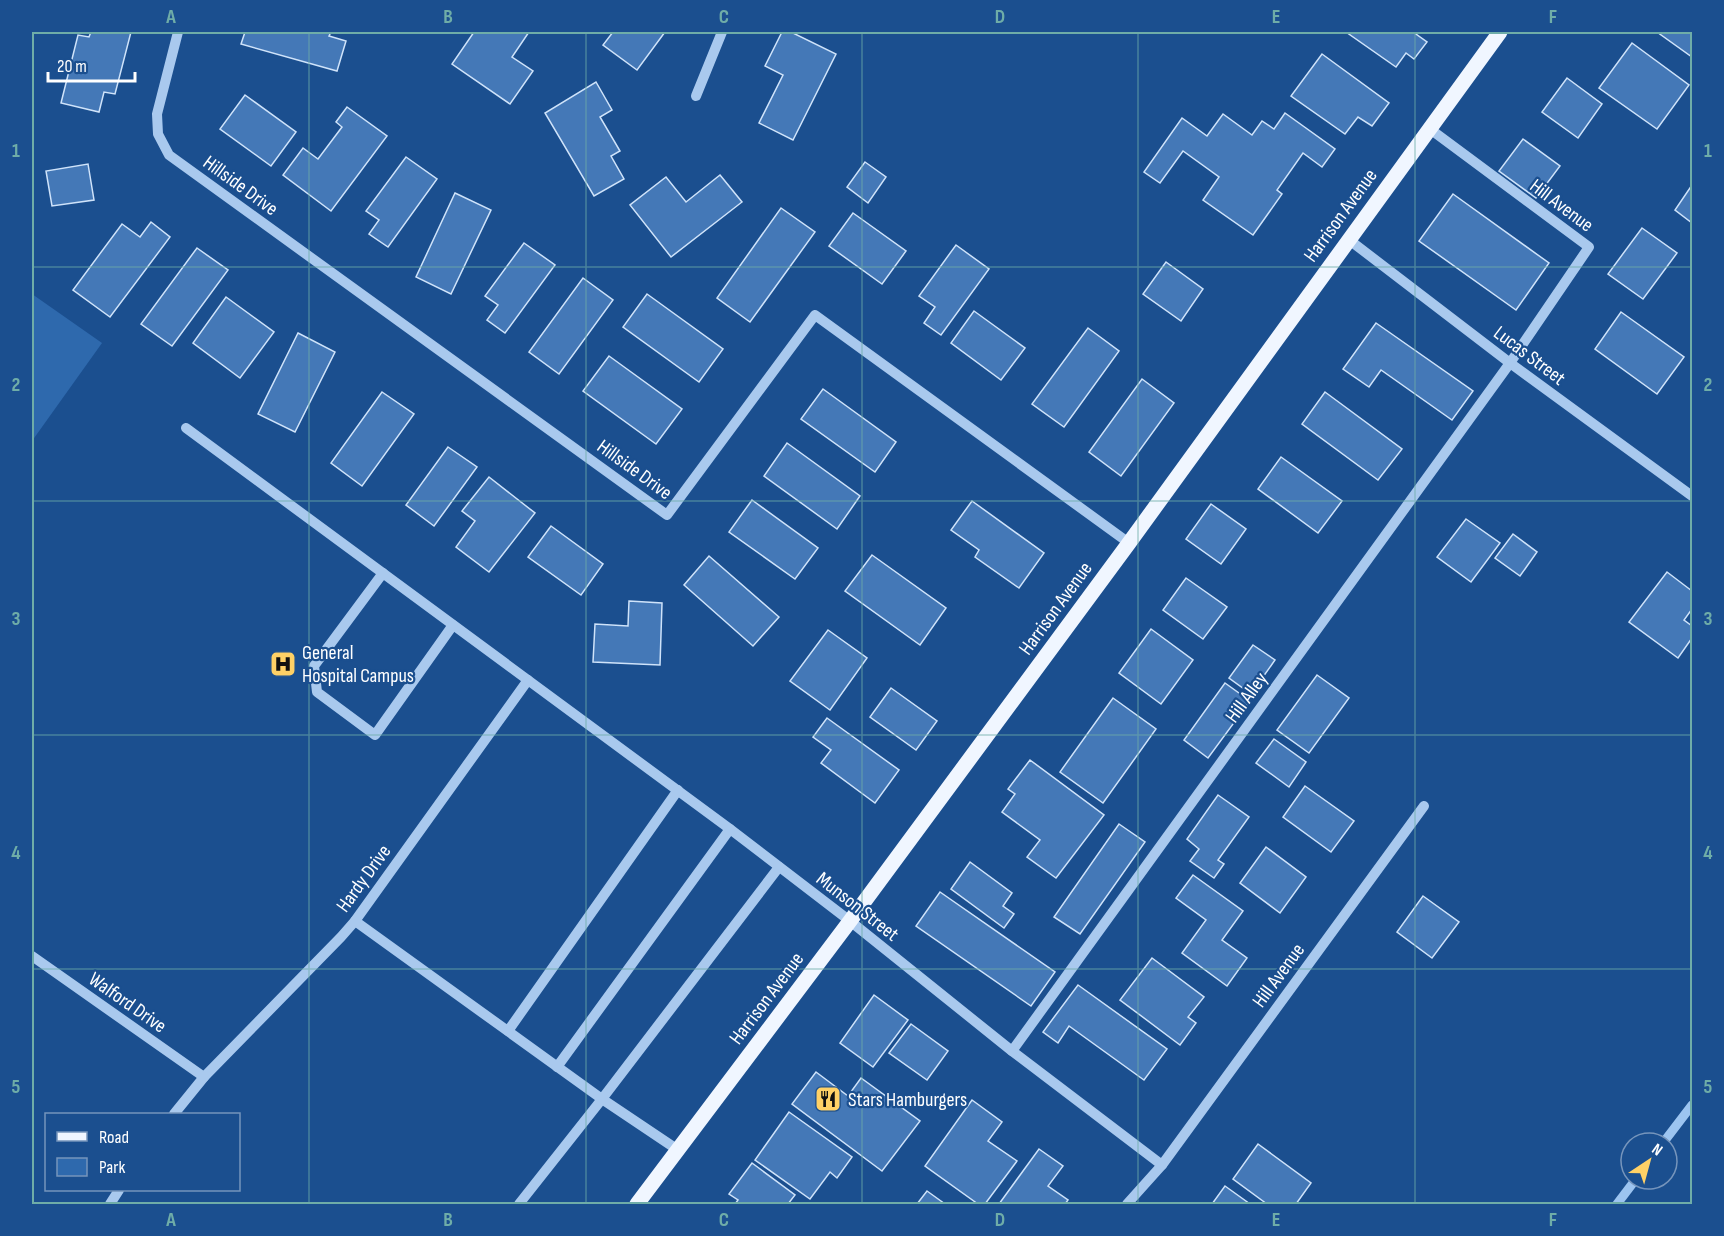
<svg xmlns="http://www.w3.org/2000/svg" width="1724" height="1236" viewBox="0 0 1724 1236" font-family="'Sofia Sans Condensed',sans-serif">
<style>
.green{fill:#2e69ad}
.lines{fill:none;stroke-linecap:round;stroke-linejoin:round}
.stream{stroke:#9cc4f0;stroke-width:9}
.building{fill:#4478b7;stroke:#cfe3fa;stroke-width:1.5}
.minor{stroke:#a9c9ee;stroke-width:10}
.major{stroke:#f0f6ff;stroke-width:15}
.grid{fill:none;stroke:#6fada8;stroke-width:1.5;stroke-opacity:0.55}
.labels{text-anchor:middle;stroke-width:4.5;stroke-linejoin:round;paint-order:stroke}
.street-label{font-size:20px;fill:#fff;stroke:#1b4f8f}
.poi-label{font-size:20px;fill:#fff;stroke:#1b4f8f;text-anchor:start}
.neatline{fill:none;stroke:#6fada8;stroke-width:2}
.grid-label{font-size:20px;text-anchor:middle;font-weight:bold;fill:#6fada8}
</style>
<rect width="100%" height="100%" fill="#1b4f8f"/>
<path class="green" d="M32 294 102 343 32 441Z"/>
<g class="lines">
<g class="stream">
<path d="M1663 1143 1692 1105"/>
<path d="M1617 1204 1636 1179"/>
</g>
</g>
<g class="building">
<path d="M91 32H131L115 94 104 92 99 112 61 103 78 35 89 37Z"/>
<path d="M245 32H331L329 36 346 41 337 71 241 44Z"/>
<path d="M474 32H529L512 57 533 71 510 104 452 64Z"/>
<path d="M613 32H665L637 70 603 45Z"/>
<path d="M782 32H791L836 54 793 140 759 123 783 75 765 66Z"/>
<path d="M1346 32H1413L1427 42 1414 59 1406 53 1396 67Z"/>
<path d="M1657 32H1692V57Z"/>
<path d="M1632 43 1689 85 1657 129 1599 88Z"/>
<path d="M1322 54 1389 103 1372 126 1358 117 1345 134 1291 96Z"/>
<path d="M1567 78 1602 104 1578 138 1542 112Z"/>
<path d="M596 82 612 110 600 117 620 151 611 156 624 179 594 196 545 113Z"/>
<path d="M245 95 296 132 271 166 220 129Z"/>
<path d="M347 107 387 136 331 211 283 175 303 148 318 159 342 127 336 122Z"/>
<path d="M1285 113 1335 149 1322 167 1303 153 1277 190 1282 194 1253 235 1203 200 1219 177 1183 151 1160 183 1144 172 1182 118 1207 136 1223 114 1252 135 1262 121 1274 129Z"/>
<path d="M1523 139 1560 166 1536 198 1499 171Z"/>
<path d="M406 157 437 179 388 247 369 234 379 220 366 211Z"/>
<path d="M865 162 886 177 868 203 847 187Z"/>
<path d="M88 164 94 200 52 206 46 171Z"/>
<path d="M720 175 742 202 671 257 630 205 666 177 686 202Z"/>
<path d="M1692 185V223L1675 210Z"/>
<path d="M455 193 491 210 451 294 416 277Z"/>
<path d="M1453 194 1549 263 1516 310 1419 241Z"/>
<path d="M781 208 815 232 750 322 717 298Z"/>
<path d="M853 213 906 251 882 284 829 246Z"/>
<path d="M151 222 170 237 110 317 73 290 122 224 140 237Z"/>
<path d="M1642 228 1677 253 1643 299 1608 274Z"/>
<path d="M524 243 555 265 505 333 487 320 498 305 485 296Z"/>
<path d="M956 245 989 269 941 335 924 323 935 307 919 296Z"/>
<path d="M197 248 228 270 172 346 141 324Z"/>
<path d="M1166 262 1203 289 1181 321 1143 294Z"/>
<path d="M583 278 613 300 559 374 529 352Z"/>
<path d="M647 294 723 349 699 382 623 327Z"/>
<path d="M226 297 274 332 240 378 193 343Z"/>
<path d="M974 311 1025 348 1001 380 951 343Z"/>
<path d="M1621 312 1684 357 1657 394 1595 349Z"/>
<path d="M1376 323 1473 391 1452 420 1381 370 1369 387 1343 369Z"/>
<path d="M1088 328 1119 351 1064 427 1032 404Z"/>
<path d="M298 333 335 352 295 432 258 414Z"/>
<path d="M609 356 682 409 656 444 583 391Z"/>
<path d="M1142 379 1174 403 1121 476 1089 452Z"/>
<path d="M823 389 896 442 875 472 801 419Z"/>
<path d="M382 392 414 414 362 486 331 463Z"/>
<path d="M1325 392 1402 449 1378 480 1302 424Z"/>
<path d="M787 443 860 496 837 529 764 476Z"/>
<path d="M448 447 477 467 434 526 406 505Z"/>
<path d="M1281 457 1342 501 1318 533 1258 489Z"/>
<path d="M489 477 535 513 489 572 456 547 475 521 462 511Z"/>
<path d="M752 500 818 548 795 579 729 532Z"/>
<path d="M972 501 1044 553 1019 588 975 557 979 550 951 530Z"/>
<path d="M1211 504 1246 529 1221 564 1186 539Z"/>
<path d="M1466 519 1500 543 1471 582 1437 557Z"/>
<path d="M551 526 603 564 581 595 528 557Z"/>
<path d="M1513 534 1537 552 1520 576 1495 558Z"/>
<path d="M872 555 946 608 920 645 845 591Z"/>
<path d="M709 556 779 617 753 646 684 585Z"/>
<path d="M1667 572 1692 591V609L1684 620 1692 626V638L1678 658 1629 622Z"/>
<path d="M1186 578 1227 607 1203 639 1163 610Z"/>
<path d="M629 601 662 603 660 665 593 662 595 624 628 626Z"/>
<path d="M1151 629 1193 660 1161 704 1119 673Z"/>
<path d="M828 630 867 658 830 710 790 681Z"/>
<path d="M1253 645 1275 660 1251 694 1229 678Z"/>
<path d="M1317 675 1349 698 1309 753 1277 730Z"/>
<path d="M1225 683 1250 701 1208 758 1184 740Z"/>
<path d="M891 688 937 721 916 750 870 717Z"/>
<path d="M1113 698 1156 729 1103 803 1060 772Z"/>
<path d="M827 718 899 770 875 803 821 763 831 750 813 737Z"/>
<path d="M1274 739 1306 762 1289 787 1256 763Z"/>
<path d="M1030 760 1104 815 1056 878 1027 857 1040 840 1002 812 1015 794 1008 789Z"/>
<path d="M1305 786 1354 821 1331 852 1283 817Z"/>
<path d="M1218 795 1249 817 1218 860 1224 864 1214 878 1190 861 1199 849 1187 839Z"/>
<path d="M1119 824 1145 842 1080 934 1054 917Z"/>
<path d="M1266 847 1306 877 1280 913 1240 883Z"/>
<path d="M970 862 1012 893 1003 906 1014 914 1004 928 951 889Z"/>
<path d="M1193 875 1243 911 1222 940 1247 958 1227 986 1182 953 1206 920 1176 898Z"/>
<path d="M940 892 1055 972 1031 1006 916 926Z"/>
<path d="M1423 896 1459 922 1432 958 1397 932Z"/>
<path d="M1152 958 1204 997 1188 1017 1196 1023 1180 1045 1120 1000Z"/>
<path d="M1078 985 1167 1049 1144 1080 1069 1026 1058 1043 1043 1032Z"/>
<path d="M874 995 908 1020 873 1067 840 1043Z"/>
<path d="M911 1024 948 1051 927 1080 889 1053Z"/>
<path d="M816 1072 848 1096 861 1078 920 1121 882 1171 792 1104Z"/>
<path d="M972 1100 1002 1122 988 1141 1017 1161 985 1204H978L925 1166Z"/>
<path d="M789 1112 852 1157 837 1178 830 1172 810 1199 755 1160Z"/>
<path d="M1258 1144 1311 1183 1296 1204H1267L1233 1179Z"/>
<path d="M1039 1149 1063 1166 1048 1186 1068 1200 1065 1204H999Z"/>
<path d="M752 1163 795 1195 788 1204H735L738 1200 729 1194Z"/>
<path d="M1225 1186 1250 1204H1212Z"/>
<path d="M927 1191 945 1204H917Z"/>
</g>
<g class="lines">
<g class="minor">
<path d="M178 32 157 114 158 134 169 155 667 515 815 315 1129 543"/>
<path d="M696 96 722 32"/>
<path d="M1348 239 1510 363 1692 496"/>
<path d="M186 428 730 829 850 921 1012 1051 1162 1165"/>
<path d="M383 573 314 666 317 692 375 735 453 625"/>
<path d="M355 921 602 1099 678 1150"/>
<path d="M32 956 204 1077"/>
<path d="M508 1031 678 790"/>
<path d="M1012 1051 1510 363 1589 247 1430 129"/>
<path d="M557 1067 730 829"/>
<path d="M174 1114 204 1077 341 937 355 921 528 680"/>
<path d="M110 1204 119 1190"/>
<path d="M519 1204 602 1099 779 867"/>
<path d="M1127 1204 1162 1165 1424 806"/>
</g>
<path class="major" d="M637 1204 850 921 1129 543 1500 32"/>
</g>
<path class="grid" d="M309 32V1204M586 32V1204M862 32V1204M1138 32V1204M1415 32V1204M32 267H1692M32 501H1692M32 735H1692M32 969H1692"/>
<defs>
<g id="hospital-square" transform="scale(1.35)"><rect x="-9" y="-9" width="18" height="18" rx="4" fill="#ffd166" stroke="#1b4f8f"/><path d="M-5-5h3v3.5h4V-5h3V5h-3V1.5h-4V5h-3Z" fill="#111"/></g>
<g id="restaurant-square" transform="scale(1.35)"><rect x="-9" y="-9" width="18" height="18" rx="4" fill="#ffd166" stroke="#1b4f8f"/><path d="M-5-6h1v4h1v-4h1v4h1v-4h1v5L-1.5 .5V6h-2V.5L-5-1ZM5-6V6H3V1.5H1.5Q1.5-4 5-6Z" fill="#111"/></g>
</defs>
<g fill-rule="evenodd">
<use href="#hospital-square" x="283" y="664"/>
<use href="#restaurant-square" x="828" y="1099"/>
</g>
<g class="labels">
<g class="street-label">
<text transform="translate(241 185) rotate(36)" y="7">Hillside Drive</text>
<text transform="translate(1562 205) rotate(37)" y="7">Hill Avenue</text>
<text transform="translate(1340 215) rotate(-54)" y="7">Harrison Avenue</text>
<text transform="translate(1530 355) rotate(37)" y="7">Lucas Street</text>
<text transform="translate(635 469) rotate(36)" y="7">Hillside Drive</text>
<text transform="translate(1055 608) rotate(-54)" y="7">Harrison Avenue</text>
<text transform="translate(1246 697) rotate(-54)" y="7">Hill Alley</text>
<text transform="translate(363 878) rotate(-54)" y="7">Hardy Drive</text>
<text transform="translate(858 906) rotate(38)" y="7">Munson Street</text>
<text transform="translate(1278 975) rotate(-54)" y="7">Hill Avenue</text>
<text transform="translate(766 998) rotate(-53)" y="7">Harrison Avenue</text>
<text transform="translate(128 1002) rotate(35)" y="7">Walford Drive</text>
</g>
<g class="poi-label">
<text x="302" y="659">General<tspan x="302" dy="23">Hospital Campus</tspan></text>
<text x="848" y="1106">Stars Hamburgers</text>
</g>
</g>
<rect width="1724" height="1236" fill="none" stroke="#1b4f8f" stroke-width="66"/>
<rect x="45" y="1113" width="195" height="78" fill="#1b4f8f" stroke="#7695bc" stroke-width="1.5"/>
<rect x="57" y="1132" width="30" height="9" fill="#f0f6ff" stroke="#7695bc" stroke-width="1.5"/>
<text x="99" y="1143" font-size="18" fill="#ffffff">Road</text>
<rect x="57" y="1158" width="30" height="18" fill="#2e69ad" stroke="#7695bc" stroke-width="1.5"/>
<text x="99" y="1173" font-size="18" fill="#ffffff">Park</text>
<g transform="translate(1649 1161) rotate(36)"><circle r="28" fill="#1b4f8f" stroke="#7695bc" stroke-width="1.5"/>
<path d="M0-4.5L10 22L0 15L-10 22Z" fill="#ffd166"/>
<text y="-9" font-size="16" font-weight="bold" text-anchor="middle" fill="#ffffff">N</text>
</g>
<path d="M48 72v9h87v-9" fill="none" stroke="#ffffff" stroke-width="3"/>
<text x="57" y="72" font-size="18" fill="#ffffff" stroke="#1b4f8f" stroke-width="4.5" paint-order="stroke">20 m</text>
<rect x="33" y="33" width="1658" height="1170" class="neatline"/>
<g class="grid-label">
<text x="171" y="23">A</text>
<text x="448" y="23">B</text>
<text x="724" y="23">C</text>
<text x="1000" y="23">D</text>
<text x="1276" y="23">E</text>
<text x="1553" y="23">F</text>
<text x="16" y="157">1</text>
<text x="1708" y="157">1</text>
<text x="16" y="391">2</text>
<text x="1708" y="391">2</text>
<text x="16" y="625">3</text>
<text x="1708" y="625">3</text>
<text x="16" y="859">4</text>
<text x="1708" y="859">4</text>
<text x="16" y="1093">5</text>
<text x="1708" y="1093">5</text>
<text x="171" y="1226">A</text>
<text x="448" y="1226">B</text>
<text x="724" y="1226">C</text>
<text x="1000" y="1226">D</text>
<text x="1276" y="1226">E</text>
<text x="1553" y="1226">F</text>
</g>
</svg>
